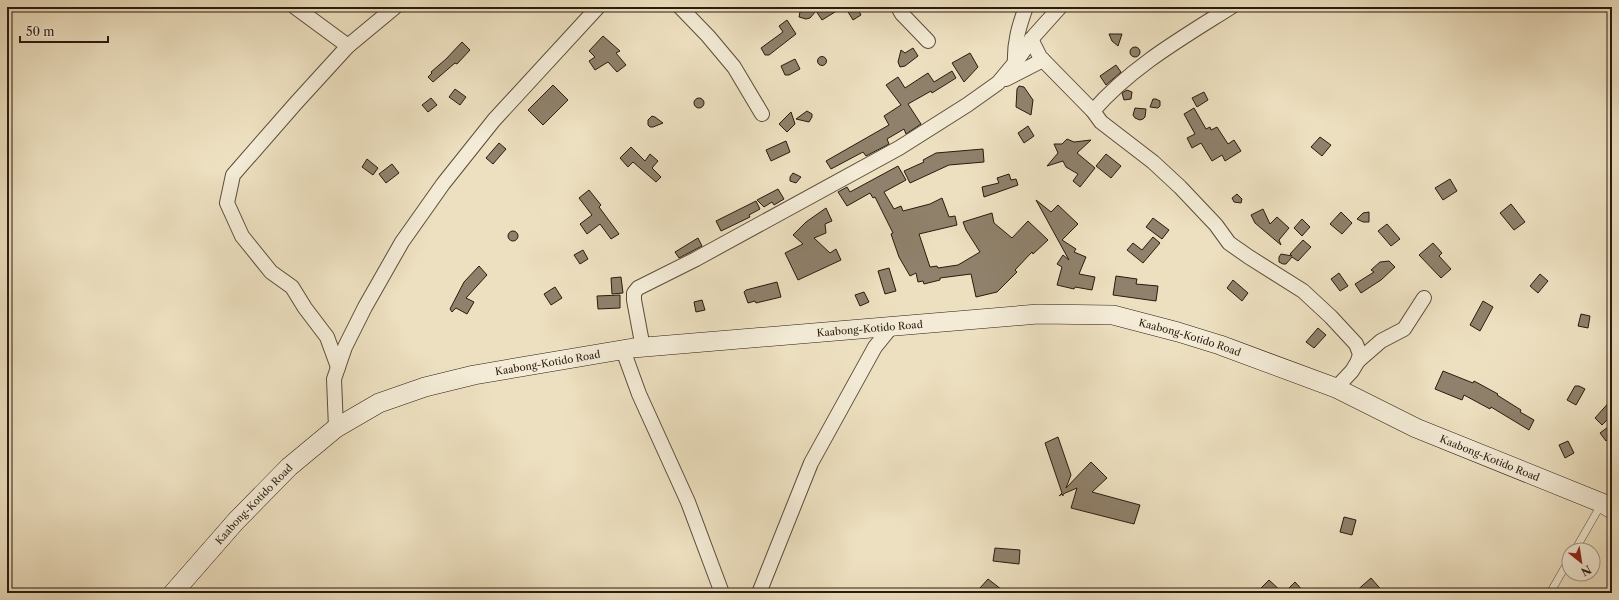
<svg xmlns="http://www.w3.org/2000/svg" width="1619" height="600" viewBox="0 0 1619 600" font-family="'Libre Caslon Text',serif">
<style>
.building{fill:#8f816b;stroke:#2a1b0e}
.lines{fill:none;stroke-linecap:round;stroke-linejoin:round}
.service-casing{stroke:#5b4c3a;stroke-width:8}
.minor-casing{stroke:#5b4c3a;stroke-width:16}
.secondary-casing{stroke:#2a1b0e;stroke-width:20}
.service{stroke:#f3ebd6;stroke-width:7}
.minor{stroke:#f3ebd6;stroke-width:14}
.secondary{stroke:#f3ebd6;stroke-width:19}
.labels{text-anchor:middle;stroke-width:3;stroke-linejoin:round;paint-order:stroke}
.street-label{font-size:10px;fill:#2a1b0e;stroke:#f3ebd6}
</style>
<rect width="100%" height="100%" fill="#ede0c0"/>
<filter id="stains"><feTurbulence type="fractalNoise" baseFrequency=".005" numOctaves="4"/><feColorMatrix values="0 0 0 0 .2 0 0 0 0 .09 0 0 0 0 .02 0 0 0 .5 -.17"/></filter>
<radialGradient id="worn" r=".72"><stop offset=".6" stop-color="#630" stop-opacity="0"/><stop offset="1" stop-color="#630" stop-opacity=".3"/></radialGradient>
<g class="building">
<path d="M801 7H843L822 20 816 11 810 18 806 19 799 17Z"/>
<path d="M845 7H857L861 15 853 20Z"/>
<path d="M787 20 796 34 769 55H765L761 48 783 32 779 26Z"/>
<path d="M1109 34H1122L1118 46 1112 41Z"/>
<path d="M603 36 620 51 616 53 626 65 617 72 608 62 595 70 589 61 595 57 589 51Z"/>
<path d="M462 42 470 50 457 64 455 63 433 82 428 77 432 73 431 72 446 59Z"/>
<circle cx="1135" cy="52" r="5"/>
<path d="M913 48 918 56 905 66 900 67 898 62 901 50 905 53Z"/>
<path d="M970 53 978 67 964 82 952 63Z"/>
<circle cx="822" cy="61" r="4.5"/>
<path d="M795 59 800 69 789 75H785L781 66Z"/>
<path d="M1116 65 1121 72 1106 85 1100 76Z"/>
<path d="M952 71 956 78 932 93 931 91 908 104 921 124 906 134 904 129 887 139 889 144 866 156 863 152 831 169 826 161 889 125 884 116 901 105 886 85 898 77 905 88 928 73 934 82Z"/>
<path d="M553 85 568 100 543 125 528 110Z"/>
<path d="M1019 86 1024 87 1033 100 1031 115 1016 107 1017 89Z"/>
<path d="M455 89 466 97 460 105 449 97Z"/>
<path d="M1127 90 1132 92 1131 99 1124 100 1122 93Z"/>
<path d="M1204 92 1208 100 1197 107 1192 98Z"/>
<path d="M431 98 437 105 428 112 422 105Z"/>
<circle cx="699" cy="103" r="5"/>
<path d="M1153 99H1156L1160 101V106L1158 108 1150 107Z"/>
<path d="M1135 108 1146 109 1145 117 1143 119 1140 120 1135 118 1133 115Z"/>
<path d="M1194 108 1206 129 1210 127 1211 130 1217 127 1228 144 1234 140 1241 151 1225 161 1222 155 1212 161 1201 143 1192 148 1187 138 1195 134 1184 114Z"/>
<path d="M807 111 812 114V117L809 122 796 119Z"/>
<path d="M791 112 795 124 787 132 779 124Z"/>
<path d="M652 116 655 117 663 123 653 127H650L648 125V120Z"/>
<path d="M1028 126 1034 136 1024 143 1018 133Z"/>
<path d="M1320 137 1331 145 1322 156 1311 147Z"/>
<path d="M1067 139 1074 142 1091 140 1077 153 1095 168 1080 187 1073 181 1078 174 1066 167 1063 161 1047 166 1058 153 1054 144H1062Z"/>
<path d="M786 141 790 152 771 161 766 150Z"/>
<path d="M499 143 506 149 493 164 486 158Z"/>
<path d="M631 147 645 161 650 154 658 161 652 168 661 177 656 182 633 162 628 167 620 158Z"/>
<path d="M983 149 984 162 949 165 910 183 904 171 924 162 923 160 936 153Z"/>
<path d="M1106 154 1121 166 1111 178 1096 166Z"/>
<path d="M367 159 378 168 373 175 362 167Z"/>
<path d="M392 164 399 173 386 183 379 174Z"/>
<path d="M898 166 906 180 884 192 894 209 901 206 903 211 930 204 942 198 949 217 955 216 957 225 919 234 930 267 937 266 938 268 958 265 980 252 966 230 963 222 992 213 994 223 1012 238 1028 221 1048 240 1033 254 1032 252 1015 270 1017 272 997 292 976 297 971 274 940 278V280L924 284 923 281 918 282 916 273 910 276 899 257 891 234 893 233 875 197 873 198 870 193 847 206 838 192 847 187 850 192Z"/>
<path d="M793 173 801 177 796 183 790 181V177Z"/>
<path d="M1009 174 1011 180 1016 179 1018 185 984 197 982 187 999 183 997 178Z"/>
<path d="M1450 179 1457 191 1443 200 1435 188Z"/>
<path d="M778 189 784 199 774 205 772 202 764 207 757 200Z"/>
<path d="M589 190 601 205 599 207 619 234 611 239 600 224 587 234 580 224 592 215 579 198Z"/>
<path d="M1237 194 1242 199 1241 203 1234 202 1232 198Z"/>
<path d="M1036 200 1051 212 1058 205 1078 224 1062 240 1076 249 1074 252 1086 257 1079 274 1095 277 1092 290 1075 287 1074 289 1057 285 1062 267 1057 264 1063 255 1069 260Z"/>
<path d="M756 201 760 209 749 215 750 217 721 231 716 221Z"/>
<path d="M1511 204 1525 222 1514 230 1500 213Z"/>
<path d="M826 208 832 221 825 224 826 233 814 238 830 253 836 249 841 260 798 280 785 253 803 244 793 235 806 222Z"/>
<path d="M1263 209 1270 224 1277 217 1289 228 1279 240 1281 245 1255 223 1251 215Z"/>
<path d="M1341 212 1352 223 1342 234 1330 224Z"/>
<path d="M1369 212V222H1363L1357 219 1363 213Z"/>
<path d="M1153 218 1169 230 1162 239 1146 227Z"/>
<path d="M1302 219 1310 227 1302 236 1294 228Z"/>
<path d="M1387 224 1400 239 1391 246 1378 231Z"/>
<circle cx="513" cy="236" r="5"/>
<path d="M1153 237 1160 243 1143 263 1127 250 1133 243 1142 250Z"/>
<path d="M698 238 702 246 679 258 675 252Z"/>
<path d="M1303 240 1311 247 1298 261 1292 257 1286 264H1283L1279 262V257L1281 254 1292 256 1290 254Z"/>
<path d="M1433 243 1442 253 1439 256 1451 269 1441 278 1419 255Z"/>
<path d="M583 250 588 259 580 264 574 255Z"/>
<path d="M1389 261 1395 267 1381 280 1361 293 1355 284 1374 272 1371 270 1380 262Z"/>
<path d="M479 266 487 275 466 298 474 302 467 314 456 308 452 312 450 309 464 282Z"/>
<path d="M889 268 896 291 885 294 878 271Z"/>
<path d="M1339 273 1348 286 1340 291 1331 279Z"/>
<path d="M1540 274 1548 281 1538 293 1530 286Z"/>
<path d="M1116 276 1137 279 1136 284 1158 286 1156 301 1113 295Z"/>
<path d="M621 277 623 293 612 294 611 278Z"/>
<path d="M1233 280 1248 293 1242 301 1227 288Z"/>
<path d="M777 282 781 297 756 303 755 301 748 303 744 292 746 290Z"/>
<path d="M555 287 562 298 551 305 544 294Z"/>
<path d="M864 292 869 302 860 306 855 295Z"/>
<path d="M620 295V308L598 309 597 296Z"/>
<path d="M702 300 705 310 696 312 694 302Z"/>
<path d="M1483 301 1493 307 1480 331 1470 325Z"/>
<path d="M1581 314 1590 316 1588 328 1578 326Z"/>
<path d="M1318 328 1326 335 1314 348 1306 342Z"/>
<path d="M1443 371 1473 383 1474 381 1498 394 1497 395 1521 410 1520 412 1534 420 1529 430 1491 407 1490 409 1464 395 1462 400 1435 389Z"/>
<path d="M1575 386H1579L1585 389 1576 405 1567 400Z"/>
<path d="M1612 399V415L1602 425 1595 418Z"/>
<path d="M1612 424V436L1606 441 1600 433Z"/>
<path d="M1058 437 1071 475 1066 488 1091 462 1107 478 1092 492 1140 505 1134 524 1071 508 1077 488 1063 494V496L1062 494 1059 496 1062 493 1045 443Z"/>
<path d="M1568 441 1574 453 1565 458 1559 445Z"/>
<path d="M1344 517 1356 520 1352 535 1340 532Z"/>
<path d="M995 548 1020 550 1019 564 993 561Z"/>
<path d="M1371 578 1384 593H1354Z"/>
<path d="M988 579 1006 593H986L980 588Z"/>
<path d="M1269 580 1283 593H1256Z"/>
<path d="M1295 582 1305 593H1284Z"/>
</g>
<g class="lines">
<g class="service-casing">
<g id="service">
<path d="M1575 550 1602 503"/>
<path d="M1550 593 1569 560"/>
</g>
</g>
<g class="minor-casing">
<g id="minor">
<path d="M295 7 348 46"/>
<path d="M680 7 708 36 734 67 762 114"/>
<path d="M898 7 902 14 928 41"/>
<path d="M1031 39 1040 57 1093 111 1101 122 1153 162 1180 187 1216 225 1229 243 1249 257 1303 291 1331 317 1356 344 1360 354 1358 361 1352 371 1336 388"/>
<path d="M1015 63C1014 43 1019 26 1026 7"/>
<path d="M1006 79 1043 60"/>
<path d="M1093 111C1131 67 1182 38 1231 7"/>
<path d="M643 348 634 300V293L638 288 696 259 899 148 967 105 998 83 1018 59 1034 36 1060 7"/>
<path d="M623 350 639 394 688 502 722 593"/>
<path d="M1358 361 1381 341 1404 329 1424 298"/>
<path d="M338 367 327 337 305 308 292 287 271 272 242 236 227 203 233 175 296 103 348 46 395 7"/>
<path d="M336 428 334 379 345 347 365 307 402 242 443 184 494 120 598 7"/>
<path d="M759 593 811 463 875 347 892 326"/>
</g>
</g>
<g class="secondary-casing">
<g id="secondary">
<path id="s1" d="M173 593 236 521 289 467 336 428 379 403 425 387 474 375 633 348 1038 314 1113 315 1178 332 1220 345 1336 388 1416 428 1602 503 1612 509"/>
</g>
</g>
<use href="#service" class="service"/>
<use href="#minor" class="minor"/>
<use href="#secondary" class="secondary"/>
</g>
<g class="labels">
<g class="street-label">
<text dy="4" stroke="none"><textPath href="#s1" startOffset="780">Kaabong-Kotido Road</textPath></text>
<text dy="4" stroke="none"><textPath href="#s1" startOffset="1104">Kaabong-Kotido Road</textPath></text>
<text dy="4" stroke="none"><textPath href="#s1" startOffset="456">Kaabong-Kotido Road</textPath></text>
<text dy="4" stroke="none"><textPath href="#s1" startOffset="1428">Kaabong-Kotido Road</textPath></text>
<text dy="4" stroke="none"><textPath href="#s1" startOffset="120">Kaabong-Kotido Road</textPath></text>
</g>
</g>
<rect width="1619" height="600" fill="none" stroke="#ede0c0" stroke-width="24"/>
<rect x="8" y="8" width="1603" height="584" fill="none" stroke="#2a1b0e" stroke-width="2"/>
<rect x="12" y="12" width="1595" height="576" fill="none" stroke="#2a1b0e"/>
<g transform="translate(1581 562) rotate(150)"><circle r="19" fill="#f3ebd6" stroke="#a39886"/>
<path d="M0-3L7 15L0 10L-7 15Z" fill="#8f2418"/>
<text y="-6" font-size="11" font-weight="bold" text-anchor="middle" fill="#2a1b0e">N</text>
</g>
<path d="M20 36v6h88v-6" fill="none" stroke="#2a1b0e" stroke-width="2"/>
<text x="26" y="36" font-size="12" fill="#2a1b0e" stroke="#f3ebd6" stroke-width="3" paint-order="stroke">50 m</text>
<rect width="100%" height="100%" filter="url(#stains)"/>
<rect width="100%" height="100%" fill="url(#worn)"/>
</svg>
